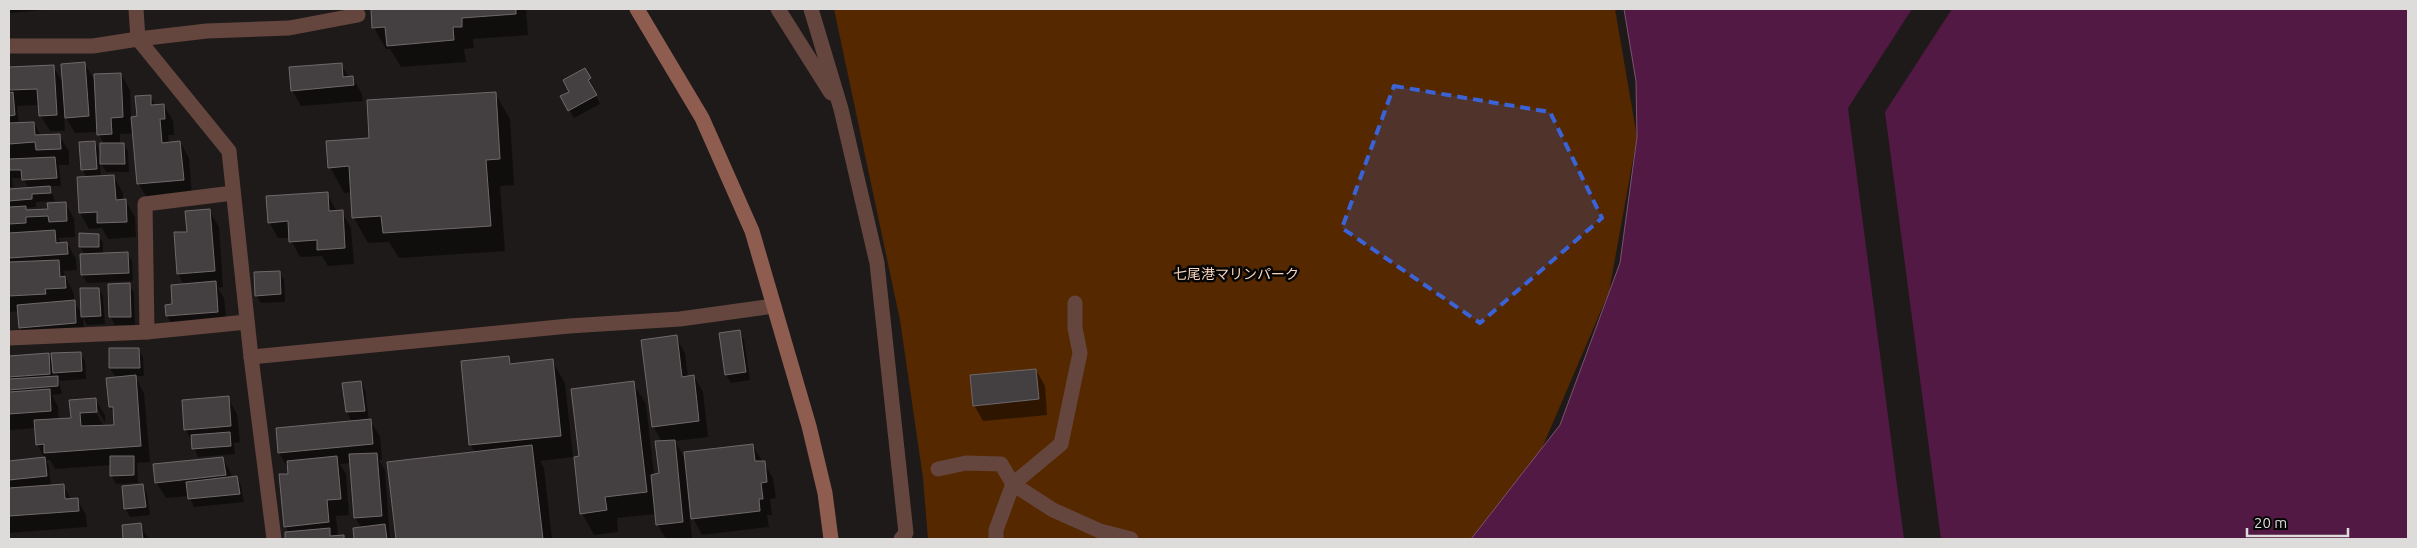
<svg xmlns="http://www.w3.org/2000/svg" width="2417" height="548" viewBox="0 0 2417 548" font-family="Ubuntu,'Noto Sans JP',sans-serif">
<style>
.green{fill:#552800}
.water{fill:#511943;stroke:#7b5371}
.pier{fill:#1f1a1a}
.shadow{fill:#0007}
.building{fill:#443f40;stroke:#6f696b}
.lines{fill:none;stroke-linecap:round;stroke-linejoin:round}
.lane{stroke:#65463e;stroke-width:15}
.street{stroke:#65463e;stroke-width:15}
.secondary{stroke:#8e5d50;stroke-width:15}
.marked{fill:#3a63d8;fill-opacity:0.2;stroke:#3a63d8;stroke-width:4;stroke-dasharray:10 6;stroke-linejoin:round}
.labels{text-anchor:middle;stroke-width:5;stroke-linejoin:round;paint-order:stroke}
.park-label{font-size:14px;fill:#fad5be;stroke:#070606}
</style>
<rect width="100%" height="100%" fill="#1f1a1a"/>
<path class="green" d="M834 9H1615L1637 137 1609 292 1542 448 1471 539H928L923 478 900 320Z"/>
<path class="water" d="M1624 9H2408V539H1471L1560 425 1620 263 1637 137 1636 81Z"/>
<path class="pier" d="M1912 9H1952L1885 112 1941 539H1904L1848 108Z"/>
<g class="shadow">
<path d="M9 9H43V10L9 13Z"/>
<path d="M372 9H526L528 35 473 39 474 48 464 49 466 62 401 67 390 49H386L374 28Z"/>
<path d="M85 64 96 83 121 74 130 90 131 118 138 117 150 96 156 106 164 105 173 121 174 135H168L169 143 180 142 189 158 192 195 148 199 138 183 134 133 120 134V144H124L128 152 129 172H106L100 162 101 177H114L123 193V201H126L135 217 136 237 108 239 102 228 89 229 80 213 87 178 82 169 95 142 101 154 104 144 98 132 75 133 64 114 65 131H50L40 115V105L17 106 19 124 34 123 41 136 59 135 69 151V165H59L61 186H49L55 201 36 202V207L26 208 28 212 49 210 65 203 74 219 75 237 58 238 62 244 67 243 76 259 77 270 63 271 74 294V302L83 316 99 289 103 297 105 324 87 325 83 318 85 339 29 344 20 327 19 311 9 312V190L29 189 23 178H12L13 187H9V68L53 66 64 84Z"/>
<path d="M341 64 349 78H353L362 94 363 101 301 106 292 90Z"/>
<path d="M584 69 600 104 574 118 562 97 571 92Z"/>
<path d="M495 93 510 119 514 185 500 186 505 251 399 258 389 242 368 243 354 218 352 192 344 193 330 167 370 139Z"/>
<path d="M327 194 337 212H342L351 228 354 264 328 266 322 256 300 257 290 238H278L269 222Z"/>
<path d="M209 210 219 227 223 287 218 288 224 298 227 328 176 332 167 316 184 285 178 274 175 234 188 233Z"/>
<path d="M98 235 103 243V254L127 253 132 261 133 281 87 283 82 275 85 255 80 247Z"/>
<path d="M279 272 284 280 285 302 261 303 256 295Z"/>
<path d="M129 284 134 293 135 325H115L111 317 109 285Z"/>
<path d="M739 332 744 340 750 380 731 383 726 375Z"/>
<path d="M676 337 685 353 688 377 694 376 703 392 708 437 675 441 687 462 753 446 773 478 776 498 770 499 772 515H767L769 527 702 535 693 518 689 488H687L692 538 666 539 657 524 656 514 617 518 618 532 594 535 582 513 580 457 633 383 646 404 654 475 660 474 662 442 653 426Z"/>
<path d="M110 349H138L143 357 144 376H135L144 393 150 462 137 463 138 483 116 484 111 475V465L55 469 50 460H46L49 467 51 486 63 485 71 499H77L86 515 87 527 9 533V463L45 459 37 444 36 428 9 430V357L48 354 53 363 80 353 85 361 86 379 59 381 62 394 52 395 58 407 59 420 72 419 95 399 105 415V423L97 409 95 411 104 426H115V415L110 407 116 378 110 368Z"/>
<path d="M508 357 512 365 552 361 565 383 573 457 540 461 544 468 552 539H397L388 463 475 453 471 445Z"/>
<path d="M1036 370 1045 386 1047 415 983 421 974 405Z"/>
<path d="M361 382 365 390 369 420 380 436 382 460H379L385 470 390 539H356L354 529H362L355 518 351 463 340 464 346 474 349 515 336 516 338 537 343 536 345 539H287L286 533H289L285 526 289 470 279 453 352 422 347 412 343 384Z"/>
<path d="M228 398 237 414 240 442 234 443 235 454 198 457 186 429Z"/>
<path d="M223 458 233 478H237L241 486 244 502 194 507 189 496 166 498 156 482Z"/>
<path d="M143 485 147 494 150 515 130 517 125 508Z"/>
<path d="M140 525 149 539H125L123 526Z"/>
</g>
<g class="building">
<path d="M371 9H516V14L462 18V27H453L454 40 387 46 385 27 372 28Z"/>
<path d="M85 62 89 116 65 118 61 64Z"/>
<path d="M342 63 343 77 353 76 354 85 291 91 289 67Z"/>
<path d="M54 65 57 115 39 116 37 89 9 90V67Z"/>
<path d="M585 68 591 78 588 80 597 95 568 111 560 96 569 92 563 80Z"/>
<path d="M121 73 123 117 111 118 112 134 97 135 94 74Z"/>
<path d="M13 92 15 115 9 116V93Z"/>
<path d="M496 92 500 159 486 160 491 226 383 233 381 216 352 218 349 166 328 168 326 141 369 138 367 100Z"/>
<path d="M151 95V105L164 104 165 119H160L162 143 180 141 184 180 137 184 131 117 137 116 135 96Z"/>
<path d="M34 122 35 135 60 134 61 149 36 150 35 142 9 144V123Z"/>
<path d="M95 141 97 169 81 170 79 142Z"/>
<path d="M100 143H124L125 164H100Z"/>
<path d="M55 157 57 178 22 180 21 170H9V159Z"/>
<path d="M114 175 116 200 126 199 127 222 97 223V212L79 213 77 177Z"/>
<path d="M50 186 51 193 32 194V199L9 201V189Z"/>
<path d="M328 192 329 211 343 210 345 248 317 250V240L289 242 288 221 268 223 266 196Z"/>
<path d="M66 202 67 221 49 222 48 216 26 217V223L9 224V207L26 206V210L48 209 47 203Z"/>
<path d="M210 209 215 271 177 274 174 232H187L185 211Z"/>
<path d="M55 230 56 243 67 242 68 254 9 258V233Z"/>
<path d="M79 233 99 234V247H79Z"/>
<path d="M128 252 129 273 81 275 80 254Z"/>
<path d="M59 260 60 277 65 276 66 288 45 289 46 294 9 296V262Z"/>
<path d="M280 271 281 294 255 296 254 272Z"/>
<path d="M216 281 218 312 166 316 165 305 172 304 171 285Z"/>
<path d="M130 283 131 317H109L108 284Z"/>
<path d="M80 288H99L101 316 81 317Z"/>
<path d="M75 300 76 323 19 328 17 305Z"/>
<path d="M740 330 746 372 725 375 719 333Z"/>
<path d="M677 335 682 377 694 375 699 421 652 427 641 340Z"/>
<path d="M109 348H139L140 368H109Z"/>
<path d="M81 352 82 371 53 373 51 353Z"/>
<path d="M49 353 50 374 9 377V356Z"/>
<path d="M509 356 510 364 553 359 561 436 469 445 461 361Z"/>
<path d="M1036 369 1039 399 973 406 970 375Z"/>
<path d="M136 375 141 446 44 453V444L36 445 34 420 71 418 69 400 96 398 97 412 80 413 81 426 114 425 113 407H109L106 378Z"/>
<path d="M58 376V386L9 390V379Z"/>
<path d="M361 381 365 411 346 412 342 383Z"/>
<path d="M634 381 647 492 605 497 607 510 580 514 574 457 579 456 571 389Z"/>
<path d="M50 389 51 411 9 414V392Z"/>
<path d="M229 396 231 426 184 430 182 400Z"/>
<path d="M371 419 373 444 278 453 276 428Z"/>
<path d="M230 432 231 446 192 449 191 435Z"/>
<path d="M675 440 683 522 656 525 651 475 659 473 655 441Z"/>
<path d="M753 444 755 461H765L767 482 761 483 763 499H759L760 511 691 519 684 452Z"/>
<path d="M532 445 543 539H396L387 462Z"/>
<path d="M377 453 382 516 354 518 349 454Z"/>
<path d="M110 456H134V475L110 476Z"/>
<path d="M337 456 341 499 327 500 329 522 284 527 279 474H288L287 461Z"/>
<path d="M45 457 47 476 9 480V461Z"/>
<path d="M223 457 226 475 155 483 153 464Z"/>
<path d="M237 476 240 494 188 499 186 482Z"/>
<path d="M64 484 65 499 78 498 79 511 9 516V488Z"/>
<path d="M143 484 146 507 124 509 122 486Z"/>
<path d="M141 523 143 539H123L122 525Z"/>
<path d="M385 524 387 539H354L353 528Z"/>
<path d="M330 528V536L344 535V539H285V532Z"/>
</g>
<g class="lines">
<g class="lane">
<path d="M778 9 831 93"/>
<path d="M811 9 841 109 877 263 906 533 901 539"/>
<path d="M138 39 207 31 289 28 358 15"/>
</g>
<g class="street">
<path d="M136 9 138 39"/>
<path d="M9 46H93L138 39 229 151 251 357 274 539"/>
<path d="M147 332 247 322"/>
<path d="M9 338 147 332 145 204 233 193"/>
<path d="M251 357 569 326 680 319 774 306"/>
<path d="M938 469 966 463 1001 464 1013 484 1053 510 1100 531 1131 539"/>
<path d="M996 539V530L1013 484 1061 444 1080 353 1075 328V303"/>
</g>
<path class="secondary" d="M637 9 702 118 752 231 809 426 825 493 831 539"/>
</g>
<path class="marked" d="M1394 86 1550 112 1602 218 1480 323 1342 228Z"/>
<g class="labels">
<g class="park-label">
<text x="1236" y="279">七尾港マリンパーク</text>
</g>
</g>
<rect width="2417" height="548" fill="none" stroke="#dedbdb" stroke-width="20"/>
<path d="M2247 528v8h101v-8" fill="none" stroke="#dedbdb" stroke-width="2.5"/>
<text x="2254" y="528" font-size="15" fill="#dedbdb" stroke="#070606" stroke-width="4" paint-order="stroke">20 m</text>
</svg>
